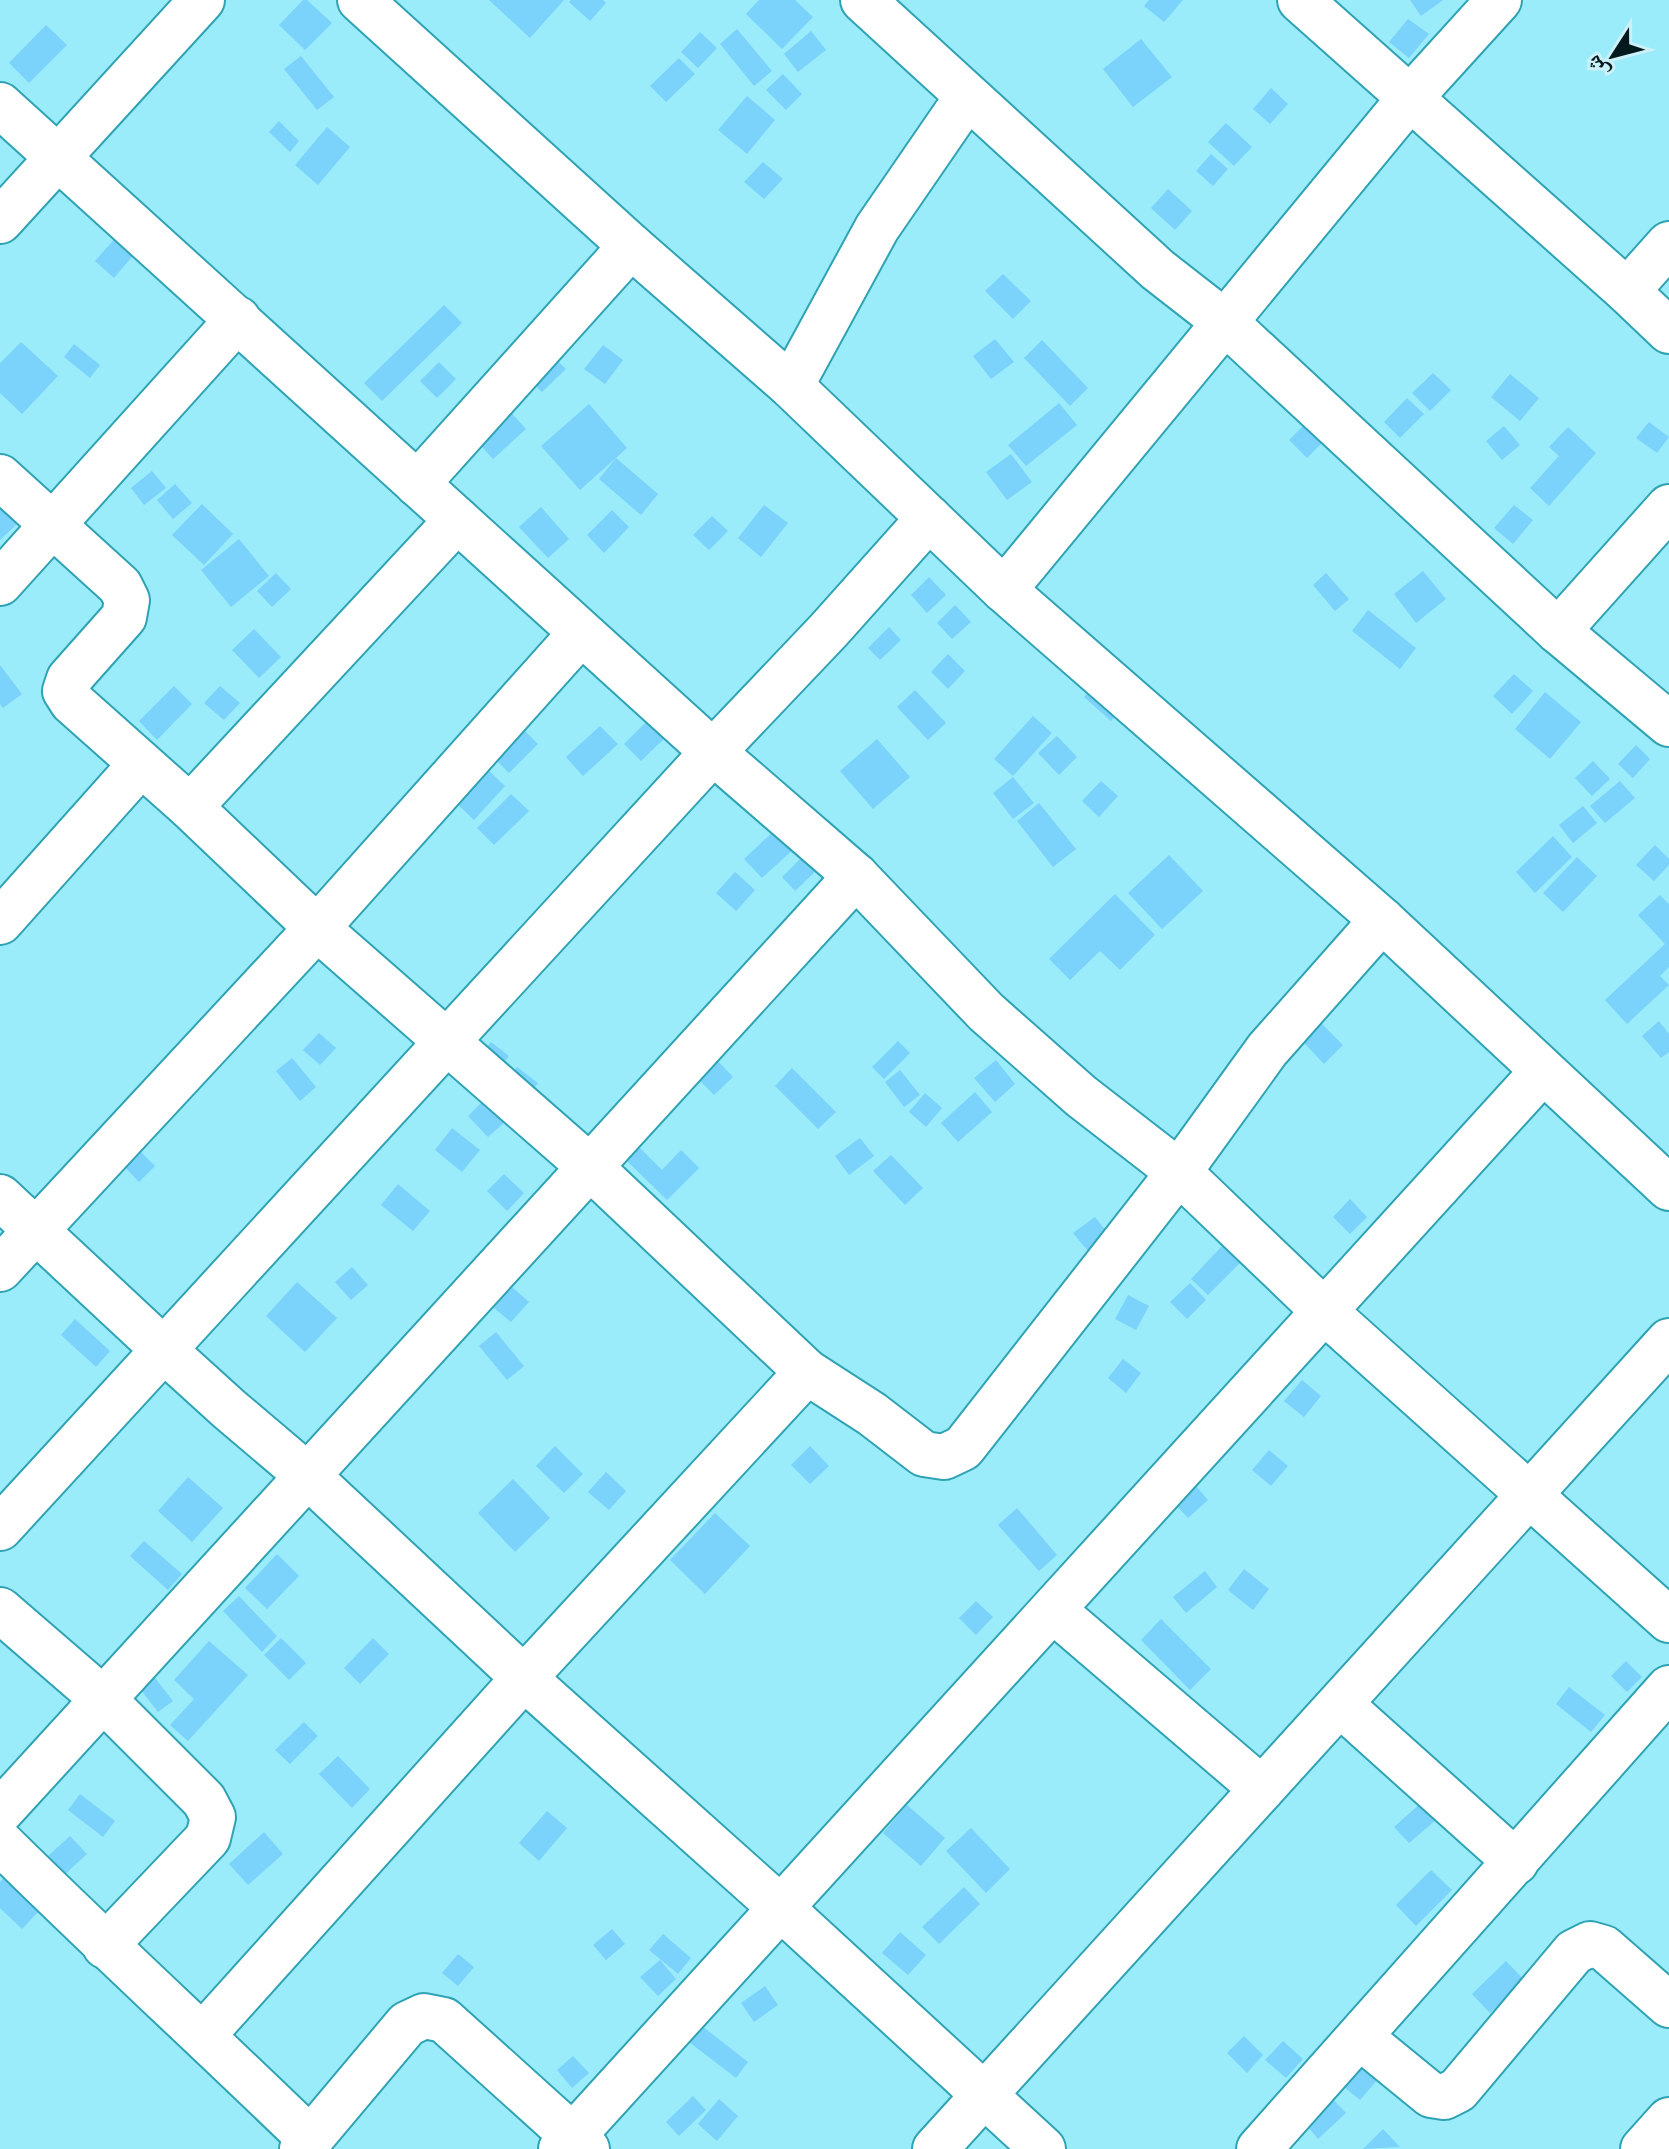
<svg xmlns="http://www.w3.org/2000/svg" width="1669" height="2149" viewBox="0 0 1669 2149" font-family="'Crimson Pro','Noto Naskh Arabic',serif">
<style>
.building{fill:#7bd2fb}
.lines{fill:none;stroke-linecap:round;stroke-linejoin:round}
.minor-casing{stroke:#2fa3b4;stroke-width:48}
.minor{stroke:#fff;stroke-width:44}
</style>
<rect width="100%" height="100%" fill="#9becfa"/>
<g class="building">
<path d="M303 0H307L332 23 305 50 279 25Z"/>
<path d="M489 0H564L530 38Z"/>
<path d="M571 0H603L606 3 590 21 569 2Z"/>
<path d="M759 0H795L813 17 782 49 746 14Z"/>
<path d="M1149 0H1183L1164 22 1144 6Z"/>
<path d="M1410 0H1443L1421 16Z"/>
<path d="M1408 19 1429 34 1409 58 1389 42Z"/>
<path d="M46 25 67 45 29 83 9 63Z"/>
<path d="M737 29 772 71 754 86 720 44Z"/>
<path d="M811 31 826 50 798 72 784 54Z"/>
<path d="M700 32 717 48 698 68 681 52Z"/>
<path d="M1141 39 1172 77 1133 107 1103 69Z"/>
<path d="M301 56 334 97 317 110 284 69Z"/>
<path d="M679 58 695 74 666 102 650 86Z"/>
<path d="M783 74 802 94 786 110 766 90Z"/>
<path d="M1271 88 1288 104 1270 124 1253 109Z"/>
<path d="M747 96 775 120 747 154 718 130Z"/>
<path d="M279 121 299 141 290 152 269 132Z"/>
<path d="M1226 123 1252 147 1234 166 1208 142Z"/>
<path d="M327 127 350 147 318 185 295 165Z"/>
<path d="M1211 154 1228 169 1213 186 1196 171Z"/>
<path d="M763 162 783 179 764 199 744 182Z"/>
<path d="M1168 189 1192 211 1175 230 1151 208Z"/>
<path d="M117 236 136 252 114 278 95 261Z"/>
<path d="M1003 274 1031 301 1013 319 985 291Z"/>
<path d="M444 305 462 323 382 401 364 383Z"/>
<path d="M995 339 1014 362 991 379 973 356Z"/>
<path d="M1042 340 1088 388 1070 406 1024 358Z"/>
<path d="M21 342 58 376 22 414 0 393V363Z"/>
<path d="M74 344 100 365 90 378 64 357Z"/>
<path d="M603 345 623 360 605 384 584 369Z"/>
<path d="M550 354 566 369 542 392 527 378Z"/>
<path d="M439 362 456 379 437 398 420 381Z"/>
<path d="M1433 373 1451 390 1430 411 1412 393Z"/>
<path d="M1510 374 1539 398 1520 421 1491 397Z"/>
<path d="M1407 398 1424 414 1400 438 1384 422Z"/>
<path d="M1059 403 1077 425 1026 466 1008 445Z"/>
<path d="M589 404 627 448 580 490 541 446Z"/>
<path d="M506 407 526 429 493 459 473 437Z"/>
<path d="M1649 422 1669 437 1657 453 1636 438Z"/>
<path d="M1306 423 1324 441 1307 458 1289 440Z"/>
<path d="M1504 426 1520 445 1502 460 1486 441Z"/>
<path d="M1568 427 1596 453 1549 506 1530 488 1559 456 1549 447Z"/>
<path d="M1011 454 1032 482 1007 500 986 472Z"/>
<path d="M616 458 658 494 641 515 599 479Z"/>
<path d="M152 471 166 488 144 505 131 488Z"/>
<path d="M175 484 192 503 173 519 157 500Z"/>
<path d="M202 504 233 534 204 565 172 535Z"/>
<path d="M764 505 788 523 761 557 738 538Z"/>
<path d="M1514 505 1533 520 1513 544 1494 528Z"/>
<path d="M541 507 569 539 548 558 519 527Z"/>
<path d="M0 508 17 524 0 540Z"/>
<path d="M612 510 629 527 604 553 587 535Z"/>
<path d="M712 516 728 531 709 550 693 535Z"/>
<path d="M239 539 269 576 231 607 201 570Z"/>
<path d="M1423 571 1446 599 1416 623 1394 594Z"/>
<path d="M276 573 291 589 272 607 257 591Z"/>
<path d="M1326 573 1349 599 1335 611 1313 585Z"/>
<path d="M929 577 946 595 927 613 911 595Z"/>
<path d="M955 605 971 622 952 639 937 623Z"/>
<path d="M1368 610 1416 648 1400 669 1352 631Z"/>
<path d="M889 627 901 640 880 660 868 648Z"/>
<path d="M254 629 281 657 259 678 232 650Z"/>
<path d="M948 654 965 671 948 689 931 672Z"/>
<path d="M0 665 22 694 3 708 0 704Z"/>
<path d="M1514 674 1533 691 1512 714 1493 696Z"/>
<path d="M174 686 192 704 157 740 139 721Z"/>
<path d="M220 686 240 703 224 720 204 703Z"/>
<path d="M1094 686 1121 710 1111 721 1084 697Z"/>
<path d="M915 690 946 723 928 740 897 707Z"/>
<path d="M1545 692 1581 722 1550 759 1515 729Z"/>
<path d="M1033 716 1052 733 1013 776 994 759Z"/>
<path d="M651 717 669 734 641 761 624 744Z"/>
<path d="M600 726 618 744 583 776 566 757Z"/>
<path d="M523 729 538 744 509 773 493 757Z"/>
<path d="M1057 736 1077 757 1059 775 1038 753Z"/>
<path d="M877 739 910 777 873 809 840 771Z"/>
<path d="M1636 745 1650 759 1633 778 1618 764Z"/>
<path d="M1593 761 1610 779 1592 796 1575 778Z"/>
<path d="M487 769 505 786 474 820 456 803Z"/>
<path d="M1013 777 1034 803 1013 819 993 793Z"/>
<path d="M1101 781 1118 796 1099 817 1082 801Z"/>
<path d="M1620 781 1635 798 1605 823 1590 806Z"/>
<path d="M511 794 529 811 494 845 477 828Z"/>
<path d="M1039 803 1076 849 1053 867 1017 821Z"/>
<path d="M1583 806 1597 823 1573 843 1559 825Z"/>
<path d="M777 828 796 847 762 878 744 859Z"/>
<path d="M1553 836 1572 857 1535 893 1516 872Z"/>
<path d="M1655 845 1669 859V865L1654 881 1636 865Z"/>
<path d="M804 855 817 870 795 891 782 877Z"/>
<path d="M1169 855 1203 891 1162 929 1128 893Z"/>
<path d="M1577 857 1597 876 1563 912 1543 893Z"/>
<path d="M735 872 755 890 736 911 716 893Z"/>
<path d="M1115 894 1155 935 1120 970 1100 951 1070 980 1049 959Z"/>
<path d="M1660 895 1669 904V967L1660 976 1669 985 1627 1024 1605 1000 1665 944 1638 915Z"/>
<path d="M1309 1011 1343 1045 1324 1064 1291 1029Z"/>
<path d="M1659 1021 1669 1034V1052L1661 1058 1642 1036Z"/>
<path d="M319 1033 336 1048 320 1065 303 1050Z"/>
<path d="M898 1041 910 1053 884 1079 872 1067Z"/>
<path d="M491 1042 509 1056 494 1076 475 1061Z"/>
<path d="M714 1057 733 1077 714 1095 695 1076Z"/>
<path d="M292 1058 316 1087 300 1101 276 1071Z"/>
<path d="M996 1060 1015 1084 995 1102 974 1078Z"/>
<path d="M517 1067 538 1083 524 1101 504 1085Z"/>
<path d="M792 1068 836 1112 818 1129 775 1086Z"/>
<path d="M900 1070 920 1095 904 1107 885 1082Z"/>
<path d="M975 1092 992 1112 958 1142 941 1123Z"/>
<path d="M925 1093 942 1108 926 1127 909 1112Z"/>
<path d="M485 1099 506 1121 488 1137 468 1116Z"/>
<path d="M452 1128 480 1150 462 1172 435 1150Z"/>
<path d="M860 1138 874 1156 849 1175 835 1156Z"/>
<path d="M639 1147 662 1170 681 1150 699 1168 667 1200 626 1160Z"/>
<path d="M138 1149 155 1166 139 1182 123 1165Z"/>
<path d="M891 1155 923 1188 905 1205 873 1171Z"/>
<path d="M504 1174 524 1193 507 1211 487 1191Z"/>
<path d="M398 1184 430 1211 413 1231 381 1205Z"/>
<path d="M1350 1199 1367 1217 1350 1234 1333 1217Z"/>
<path d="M1095 1217 1109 1235 1088 1251 1073 1233Z"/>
<path d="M1222 1246 1240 1263 1208 1295 1191 1279Z"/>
<path d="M352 1267 368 1285 351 1300 335 1282Z"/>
<path d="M297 1282 337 1318 305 1352 266 1316Z"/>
<path d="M1190 1283 1206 1300 1187 1319 1170 1302Z"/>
<path d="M512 1287 529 1302 511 1322 494 1308Z"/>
<path d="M1128 1295 1149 1306 1136 1330 1115 1319Z"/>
<path d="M75 1319 110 1351 96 1367 61 1335Z"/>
<path d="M496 1332 524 1366 507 1380 479 1346Z"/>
<path d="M1123 1359 1141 1373 1126 1393 1108 1378Z"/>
<path d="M1302 1380 1321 1396 1304 1417 1284 1401Z"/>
<path d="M555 1446 583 1474 564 1493 536 1466Z"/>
<path d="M810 1446 829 1466 810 1484 791 1465Z"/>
<path d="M1269 1450 1288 1466 1271 1486 1252 1470Z"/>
<path d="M606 1472 626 1491 609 1510 588 1492Z"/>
<path d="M188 1477 223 1508 192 1542 158 1511Z"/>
<path d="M513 1479 550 1518 515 1552 478 1513Z"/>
<path d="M1196 1486 1208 1500 1188 1518 1176 1505Z"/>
<path d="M1017 1508 1057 1555 1039 1571 998 1525Z"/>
<path d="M715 1513 750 1546 705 1594 670 1560Z"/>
<path d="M144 1541 182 1574 168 1590 130 1556Z"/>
<path d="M277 1554 299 1576 267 1609 245 1588Z"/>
<path d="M1244 1569 1269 1589 1253 1610 1228 1590Z"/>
<path d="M1205 1571 1217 1587 1186 1613 1173 1597Z"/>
<path d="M239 1596 277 1636 262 1652 223 1611Z"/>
<path d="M976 1601 993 1617 976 1635 959 1618Z"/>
<path d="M1161 1619 1211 1669 1190 1690 1141 1640Z"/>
<path d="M281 1638 306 1663 289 1680 264 1655Z"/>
<path d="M373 1638 389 1654 360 1684 344 1668Z"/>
<path d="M209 1641 248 1675 188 1741 170 1725 194 1699 174 1680Z"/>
<path d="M1626 1661 1642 1677 1627 1692 1611 1676Z"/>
<path d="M152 1674 173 1701 158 1712 137 1685Z"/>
<path d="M1569 1687 1605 1715 1591 1732 1556 1704Z"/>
<path d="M304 1722 318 1736 290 1764 275 1750Z"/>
<path d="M338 1756 370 1789 352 1808 319 1774Z"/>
<path d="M80 1794 115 1821 103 1837 68 1810Z"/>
<path d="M1422 1802 1437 1819 1409 1843 1394 1827Z"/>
<path d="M907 1805 945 1838 921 1866 883 1833Z"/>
<path d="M547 1811 567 1828 539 1861 519 1843Z"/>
<path d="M971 1828 1010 1869 986 1893 946 1851Z"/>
<path d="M264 1832 283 1854 248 1885 229 1864Z"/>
<path d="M70 1836 87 1854 64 1875 48 1856Z"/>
<path d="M21 1860 56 1893 22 1929 0 1908V1882Z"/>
<path d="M1431 1870 1452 1890 1416 1926 1396 1905Z"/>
<path d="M964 1887 980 1904 939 1944 922 1927Z"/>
<path d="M612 1929 625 1944 606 1960 593 1945Z"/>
<path d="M900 1932 926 1955 908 1975 882 1953Z"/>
<path d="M663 1934 691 1958 678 1974 649 1950Z"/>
<path d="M458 1954 474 1967 458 1986 442 1973Z"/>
<path d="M660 1960 676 1979 658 1996 640 1977Z"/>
<path d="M1506 1961 1524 1980 1490 2013 1472 1994Z"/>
<path d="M765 1986 778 2005 754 2022 741 2003Z"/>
<path d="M702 2026 748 2062 736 2078 689 2042Z"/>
<path d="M1244 2036 1263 2055 1247 2073 1227 2053Z"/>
<path d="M1283 2041 1303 2059 1286 2078 1265 2060Z"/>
<path d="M573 2056 589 2073 572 2088 557 2070Z"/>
<path d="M1357 2060 1379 2078 1360 2100 1338 2082Z"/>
<path d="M1329 2095 1346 2113 1318 2139 1303 2121Z"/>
<path d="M693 2096 706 2110 679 2136 666 2122Z"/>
<path d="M719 2099 738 2116 717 2141 698 2124Z"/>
<path d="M1383 2129 1400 2147 1363 2149Z"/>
</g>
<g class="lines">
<g class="minor-casing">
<g id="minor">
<path d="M360 0 631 246 791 386 1004 590 1382 920 1669 1188"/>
<path d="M863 0 1158 270 1226 323 1558 631 1669 724"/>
<path d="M1300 0 1627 291 1669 331"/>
<path d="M0 105 713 752 856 876 986 1012 1081 1096 1179 1172 1323 1310 1669 1620"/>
<path d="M0 221 202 0"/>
<path d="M1627 291 1669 244"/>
<path d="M791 386 877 228 967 97"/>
<path d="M0 477 120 586 127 600 124 617 69 679 65 691 72 702 190 807 317 928 590 1167 807 1372 872 1414 924 1454 944 1457 963 1448 1179 1172 1267 1050 1382 920"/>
<path d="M417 484 631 246"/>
<path d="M0 583 238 319"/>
<path d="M1004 590 1409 99 1499 0"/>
<path d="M1558 631 1669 507"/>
<path d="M190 807 457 520"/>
<path d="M0 922 141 764"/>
<path d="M0 1197 164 1350 229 1409 308 1476 524 1678 782 1909 1043 2149"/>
<path d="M0 1269 317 928 581 633"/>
<path d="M0 1528 713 752 829 630 929 518"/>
<path d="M0 1610 103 1699 204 1800 213 1817 208 1838 105 1946"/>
<path d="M1053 1610 1262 1789"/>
<path d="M1340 1704 1516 1862"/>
<path d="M0 1812 856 876"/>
<path d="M0 1842C102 1943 207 2039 310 2139"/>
<path d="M203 2035 524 1678 807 1372"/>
<path d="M1360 2037 1431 2095 1444 2097 1458 2090 1574 1952 1590 1944 1604 1948 1669 2005"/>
<path d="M302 2149 407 2024 424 2016 444 2020 587 2149"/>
<path d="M561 2149 1543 1071"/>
<path d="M935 2149 1669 1341"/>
<path d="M1259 2149 1669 1688"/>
<path d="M1643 2149 1669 2120"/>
</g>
</g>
<use href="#minor" class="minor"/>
</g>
<g transform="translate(1613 56) rotate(234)" stroke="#cbf1f8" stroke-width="6" paint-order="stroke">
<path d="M0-6L14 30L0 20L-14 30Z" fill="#03191d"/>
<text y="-12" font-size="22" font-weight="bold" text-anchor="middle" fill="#03191d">ش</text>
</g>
</svg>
